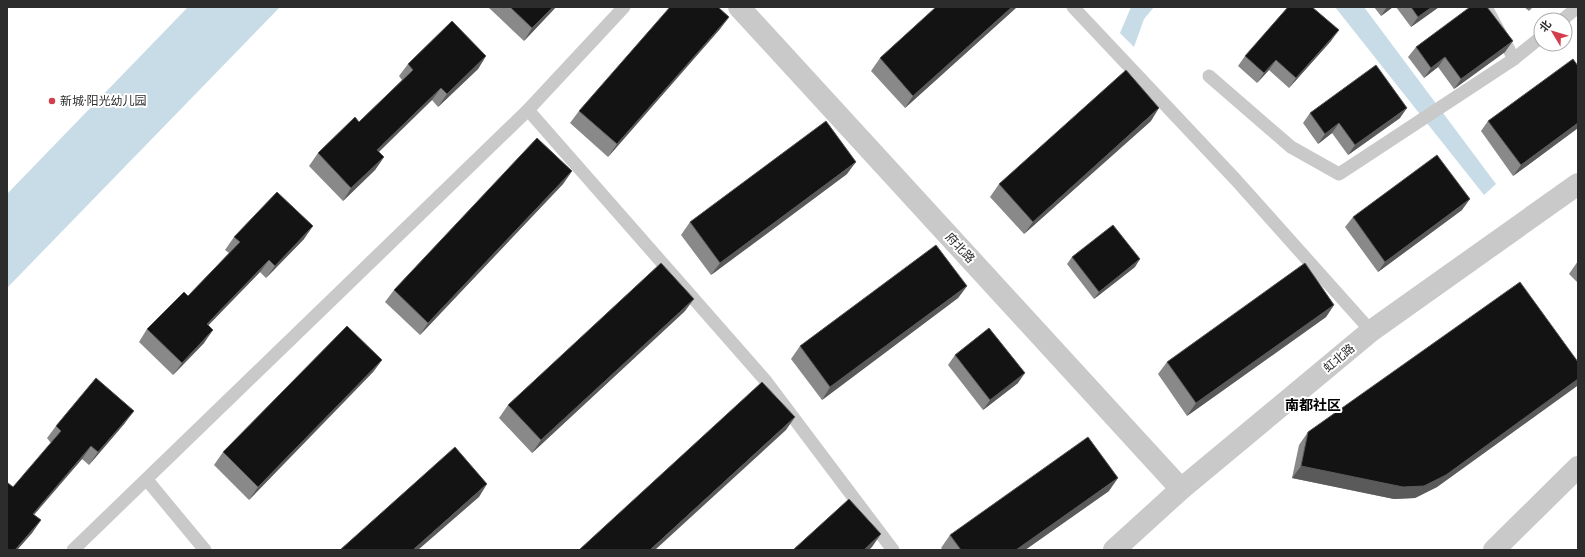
<svg xmlns="http://www.w3.org/2000/svg" width="1585" height="557" viewBox="0 0 1585 557" font-family="Poppins,'Noto Sans SC',sans-serif">
<style>
.water{fill:#c8dce7}
.lines{fill:none;stroke-linecap:round;stroke-linejoin:round}
.service{stroke:#c9c9c9;stroke-width:13}
.tertiary{stroke:#c9c9c9;stroke-width:22}
.wall{fill:#898989}
.shaded-wall{fill:#5a5a5a}
.building{fill:#131313;stroke:#5a5a5a}
.poi-dot{fill:#d33e4d;stroke:#fff;stroke-width:1.5}
.labels{text-anchor:middle;stroke-width:4;stroke-linejoin:round;paint-order:stroke}
.poi-label{font-size:12px;fill:#2c2c2c;stroke:#fff;text-anchor:start}
.street-label{font-size:12px;fill:#2c2c2c;stroke:#fff}
.quarter-label{font-size:14px;font-weight:bold;fill:#000;stroke:#fff}
</style>
<rect width="100%" height="100%" fill="#fff"/>
<g class="water">
<path d="M188 7H280L7 288V194Z"/>
<path d="M1131 7H1154L1144 19 1134 47 1120 33Z"/>
<path d="M1335 7H1364L1496 184 1484 195Z"/>
</g>
<g class="lines">
<g class="service">
<path d="M1073 7 1236 180 1371 331"/>
<path d="M1486 7 1514 59"/>
<path d="M1562 20 1578 7"/>
<path d="M1209 76 1291 147 1339 174 1514 59 1541 37"/>
<path d="M528 110 765 380 893 550"/>
<path d="M147 480 205 550"/>
<path d="M73 550 528 110 624 7"/>
</g>
<g class="tertiary">
<path d="M739 7 1181 489"/>
<path d="M1114 550 1181 489 1371 331 1578 184"/>
<path d="M1494 550 1578 467"/>
</g>
</g>
<g class="wall">
<path d="M488 7H556L524 41Z"/>
<path d="M936 7H1017L905 108 871 71 880 58Z"/>
<path d="M1374 7H1393L1381 16Z"/>
<path d="M1396 7H1439L1411 27Z"/>
<path d="M1524 7H1533L1529 11Z"/>
<path d="M729 17 720 29 608 157 570 123 579 111Z"/>
<path d="M1331 41 1289 88 1269 70 1257 83 1238 66 1245 56Z"/>
<path d="M1416 47 1505 52 1454 89 1438 67 1424 78 1408 57Z"/>
<path d="M486 56 478 69 438 107 432 100 379 152 384 157 375 170 343 201 309 166 318 153 359 122 402 80 399 76 408 64Z"/>
<path d="M1310 113 1400 118 1348 155 1332 133 1318 144 1303 123Z"/>
<path d="M1151 121 1024 234 990 197 999 184Z"/>
<path d="M1488 121 1578 128 1513 176 1481 131Z"/>
<path d="M572 171 563 184 420 335 385 302 394 290Z"/>
<path d="M847 174 711 275 681 235 690 222Z"/>
<path d="M1462 210 1378 272 1345 227 1353 217Z"/>
<path d="M234 237 304 239 266 278 260 272 208 325 204 343 173 375 139 342 147 329 188 296 229 253 225 250Z"/>
<path d="M1072 257 1135 267 1094 299 1067 264Z"/>
<path d="M1578 261V283L1569 274Z"/>
<path d="M967 286 958 298 822 400 791 359 800 346Z"/>
<path d="M1334 305 1326 317 1187 416 1158 374 1167 362Z"/>
<path d="M685 311 532 453 499 418 508 405Z"/>
<path d="M955 355 1018 383 983 410 948 365Z"/>
<path d="M382 360 373 372 249 500 214 465 223 452Z"/>
<path d="M1577 386 1437 487 1415 498 1394 499 1292 478 1299 445 1308 432Z"/>
<path d="M125 423 89 465 82 459 34 515 41 520 32 533 17 550H7L51 443 47 438 56 426Z"/>
<path d="M1109 491 1025 550H943L941 548 950 535Z"/>
</g>
<g class="shaded-wall">
<path d="M553 7H556L524 41 532 28Z"/>
<path d="M1012 7H1017L905 108 913 96Z"/>
<path d="M1387 7H1393L1381 16Z"/>
<path d="M1432 7H1439L1411 27 1418 17Z"/>
<path d="M729 17 720 29 608 157 617 144Z"/>
<path d="M1339 30 1331 41 1289 88 1296 78Z"/>
<path d="M1513 41 1505 52 1454 89 1461 79Z"/>
<path d="M486 56 478 69 438 107 447 94Z"/>
<path d="M1445 57 1438 67 1424 78 1431 68Z"/>
<path d="M1276 60 1269 70 1257 83 1264 73Z"/>
<path d="M441 88 432 100 368 162 377 150Z"/>
<path d="M1159 108 1151 121 1024 234 1033 222Z"/>
<path d="M1407 108 1400 118 1348 155 1355 145Z"/>
<path d="M1339 123 1332 133 1318 144 1325 134Z"/>
<path d="M1578 123V128L1513 176 1521 165Z"/>
<path d="M384 157 375 170 343 201 351 188Z"/>
<path d="M856 162 847 174 711 275 720 263Z"/>
<path d="M572 171 563 184 420 335 428 323Z"/>
<path d="M1470 199 1462 210 1378 272 1385 262Z"/>
<path d="M313 226 304 239 266 278 275 266Z"/>
<path d="M1140 259 1135 267 1094 299 1099 292Z"/>
<path d="M269 260 260 272 198 336 207 324Z"/>
<path d="M967 286 958 298 822 400 830 387Z"/>
<path d="M694 299 685 311 532 453 541 440Z"/>
<path d="M1334 305 1326 317 1187 416 1196 403Z"/>
<path d="M213 330 204 343 173 375 182 363Z"/>
<path d="M382 360 373 372 249 500 258 487Z"/>
<path d="M1025 373 1018 383 983 410 990 400Z"/>
<path d="M1578 379V385L1577 386 1437 487 1415 498 1394 499 1292 478 1301 466Z"/>
<path d="M134 411 125 423 89 465 98 452Z"/>
<path d="M795 417 786 430 655 550H650Z"/>
<path d="M91 446 82 459 24 526 33 514Z"/>
<path d="M1118 478 1109 491 1025 550H1016Z"/>
<path d="M487 484 479 497 418 550H413Z"/>
<path d="M41 520 32 533 17 550H15Z"/>
<path d="M881 534 872 547 869 550H864Z"/>
</g>
<g class="building">
<path d="M510 7H553L532 28Z"/>
<path d="M670 7H718L729 17 617 144 579 111Z"/>
<path d="M936 7H1012L913 96 880 58Z"/>
<path d="M1288 7H1312L1339 30 1296 78 1276 60 1264 73 1245 56Z"/>
<path d="M1411 7H1432L1418 17Z"/>
<path d="M1470 7H1487L1513 41 1461 79 1445 57 1431 68 1416 47Z"/>
<path d="M452 21 486 56 447 94 441 88 377 150 384 157 351 188 318 153 355 117 359 122 413 70 408 64Z"/>
<path d="M1573 59 1578 66V123L1521 165 1488 121Z"/>
<path d="M1376 65 1407 108 1355 145 1339 123 1325 134 1310 113Z"/>
<path d="M1126 70 1159 108 1033 222 999 184Z"/>
<path d="M826 121 856 162 720 263 690 222Z"/>
<path d="M537 138 572 171 428 323 394 290Z"/>
<path d="M1437 155 1470 199 1385 262 1353 217Z"/>
<path d="M277 192 313 226 275 266 269 260 207 324 213 330 182 363 147 329 184 292 188 296 240 242 234 237Z"/>
<path d="M1113 225 1140 259 1099 292 1072 257Z"/>
<path d="M936 245 967 286 830 387 800 346Z"/>
<path d="M661 263 694 299 541 440 508 405Z"/>
<path d="M1305 263 1334 305 1196 403 1167 362Z"/>
<path d="M1520 282 1578 362V379L1446 475 1424 486 1403 487 1301 466 1308 432Z"/>
<path d="M347 326 382 360 258 487 223 452Z"/>
<path d="M989 328 1025 373 990 400 955 355Z"/>
<path d="M96 378 134 411 98 452 91 446 33 514 41 520 15 550H7V485L8 483 13 487 61 431 56 426Z"/>
<path d="M762 382 795 417 650 550H579Z"/>
<path d="M1088 437 1118 478 1016 550H961L950 535Z"/>
<path d="M455 447 487 484 413 550H340Z"/>
<path d="M849 499 881 534 864 550H793Z"/>
</g>
<circle class="poi-dot" cx="52" cy="101" r="4"/>
<g class="labels">
<g class="poi-label">
<text x="60" y="105">新城·阳光幼儿园</text>
</g>
<g class="street-label">
<text transform="translate(960 248) rotate(47)" y="4">府北路</text>
<text transform="translate(1339 358) rotate(-40)" y="4">虹北路</text>
</g>
<g class="quarter-label">
<text x="1313" y="410">南都社区</text>
</g>
</g>
<rect width="1585" height="557" fill="none" stroke="#2c2c2c" stroke-width="16"/>
<g transform="translate(1553 32) rotate(308)"><circle r="19" fill="#ffffff" stroke="#ababab"/>
<path d="M0-3L7 15L0 10L-7 15Z" fill="#d33e4d"/>
<text y="-6" font-size="11" font-weight="bold" text-anchor="middle" fill="#2c2c2c">北</text>
</g>
</svg>
